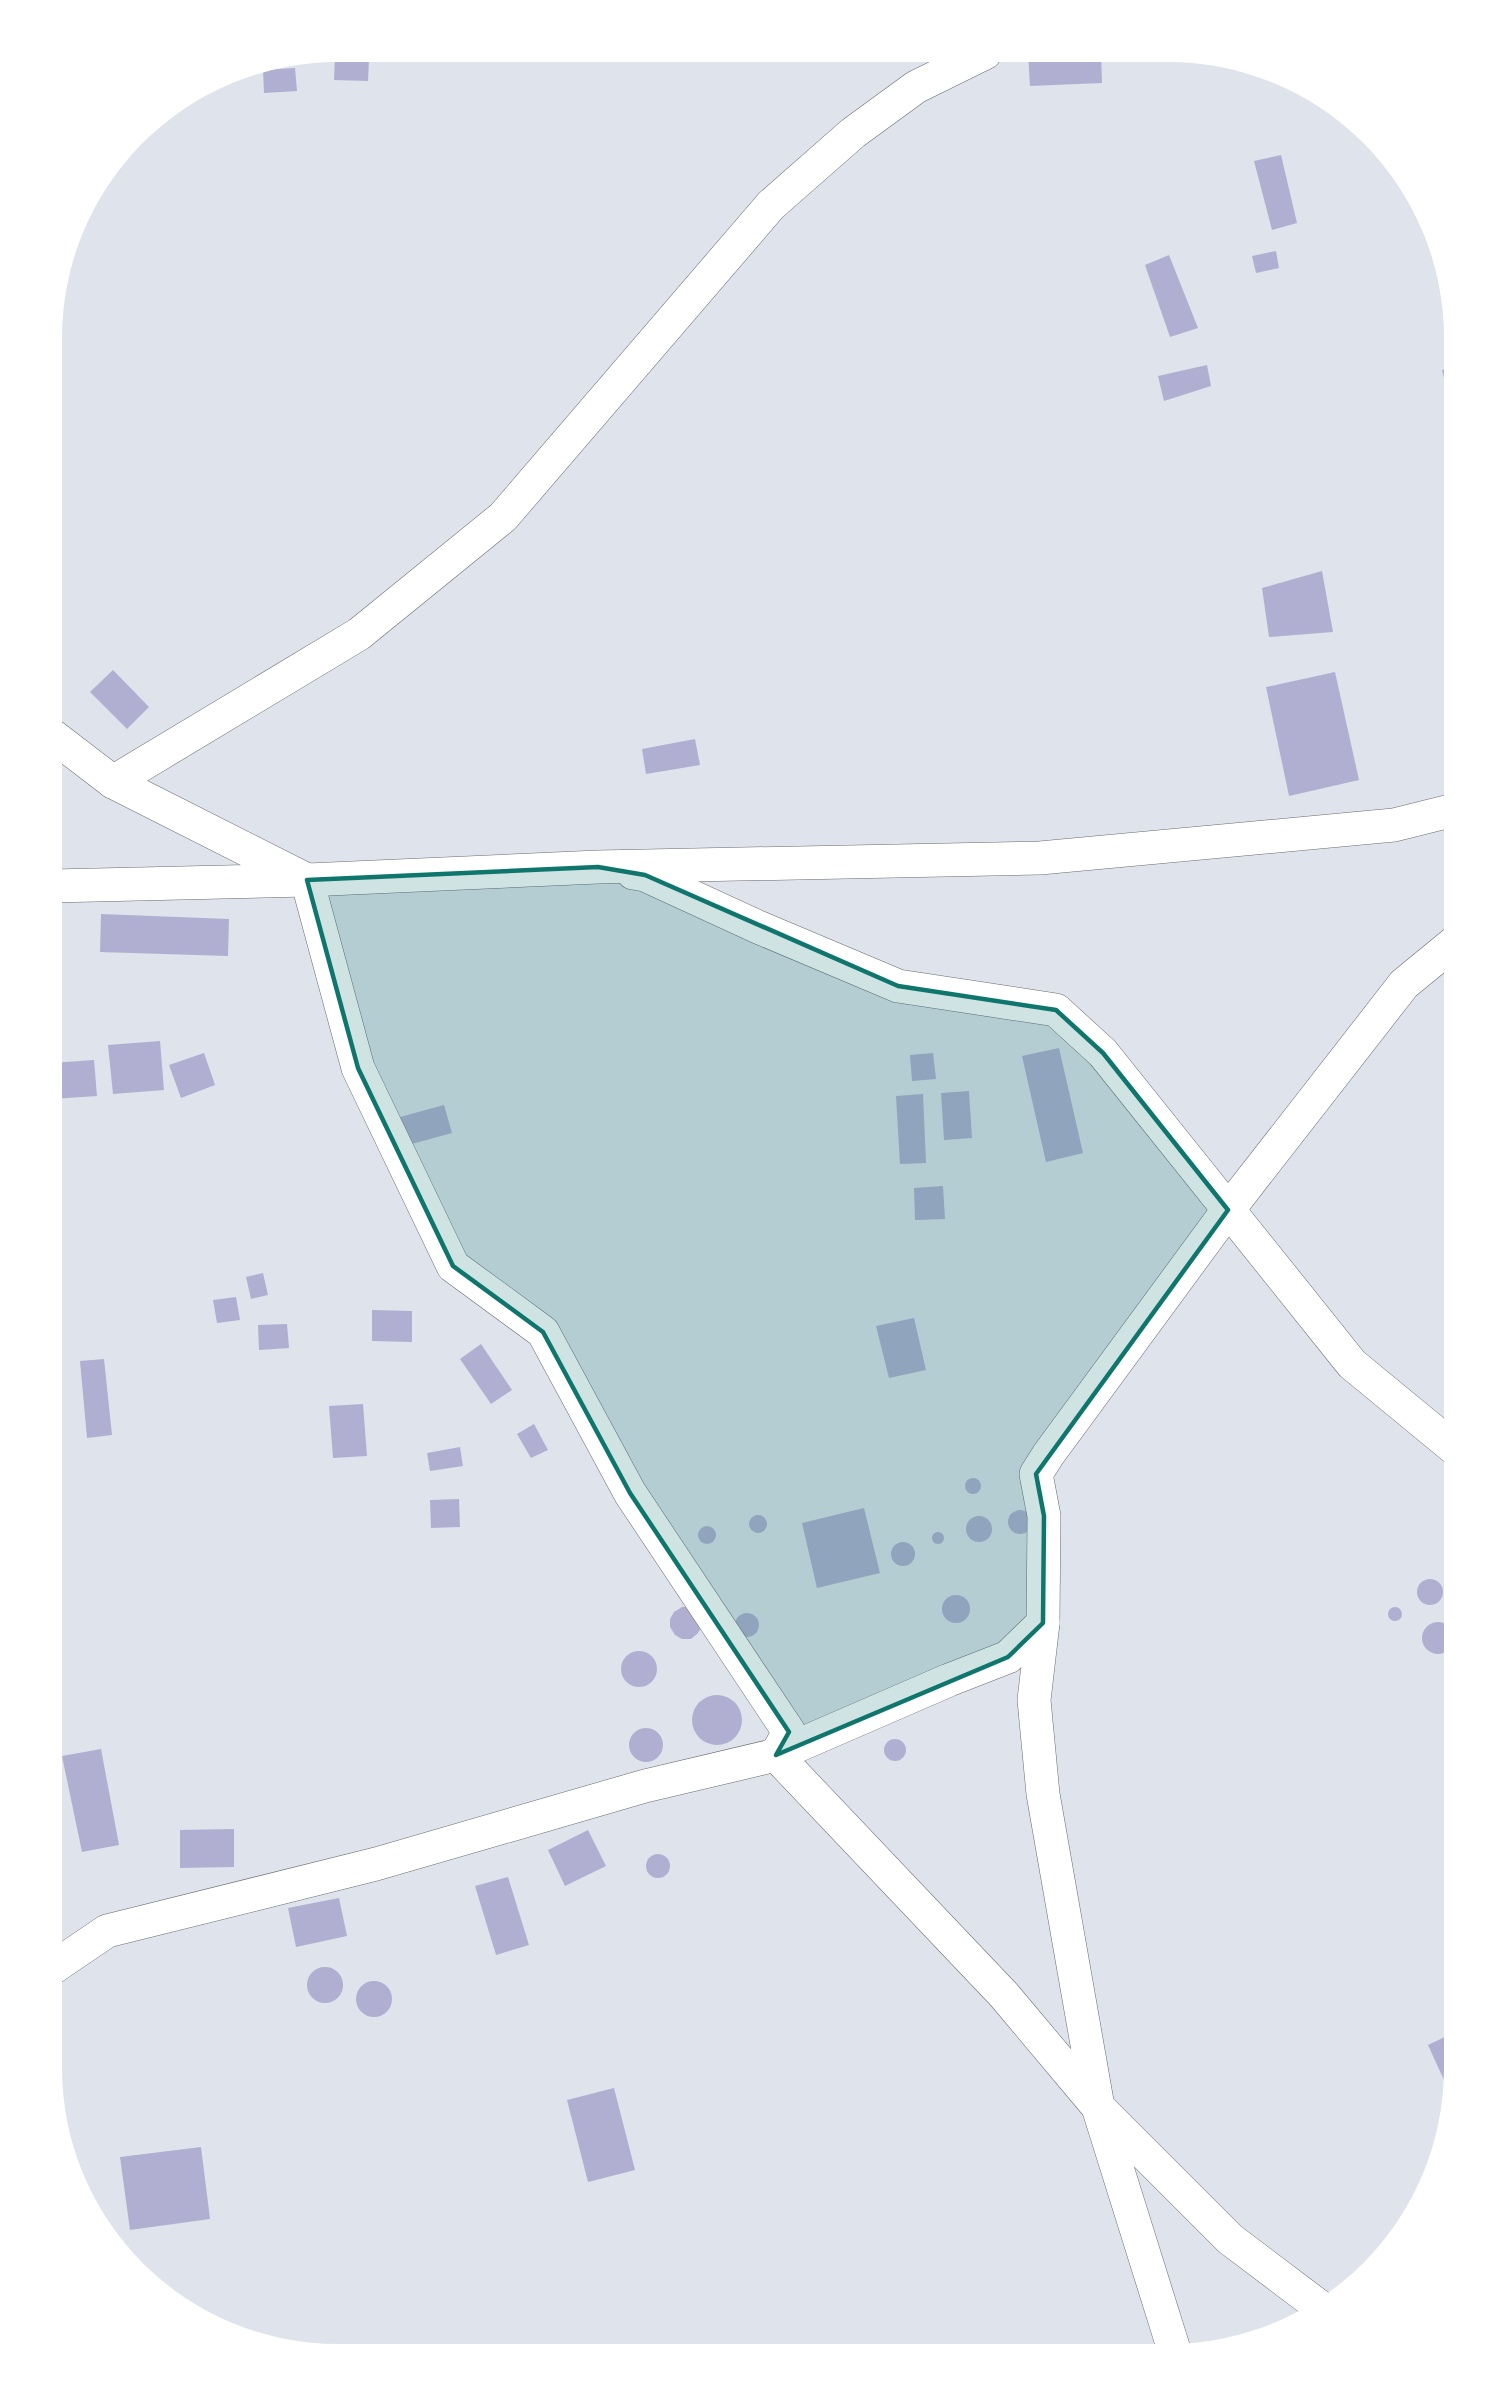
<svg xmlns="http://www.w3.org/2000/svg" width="1505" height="2405" viewBox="0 0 1505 2405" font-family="'Open Sans',sans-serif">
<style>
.building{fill:#b1afd1}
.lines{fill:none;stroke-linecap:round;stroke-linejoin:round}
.street-casing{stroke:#676b74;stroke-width:34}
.street{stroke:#fff;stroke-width:33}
.marked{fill:#0f766e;fill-opacity:0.2;stroke:#0f766e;stroke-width:4.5;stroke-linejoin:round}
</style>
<rect width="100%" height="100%" fill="#dee3ec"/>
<g class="building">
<path d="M1028 53H1101L1102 83 1030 86Z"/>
<path d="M335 57 369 59 368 81 334 80Z"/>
<path d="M295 68 297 91 264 93 263 70Z"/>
<path d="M1281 155 1297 223 1272 230 1254 161Z"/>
<path d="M1276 251 1279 268 1256 273 1252 256Z"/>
<path d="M1169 255 1198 328 1170 337 1145 265Z"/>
<path d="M1207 365 1211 386 1164 401 1158 376Z"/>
<path d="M1454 367V414H1453L1442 370Z"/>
<path d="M1322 571 1333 632 1269 637 1262 588Z"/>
<path d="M53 659 59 674 53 677Z"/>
<path d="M113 670 149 707 127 729 90 692Z"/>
<path d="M1335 672 1359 780 1289 796 1266 687Z"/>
<path d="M695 739 700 765 646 774 642 749Z"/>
<path d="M101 914 229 919 228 956 100 952Z"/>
<path d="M54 1008 58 1036 52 1037V1009Z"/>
<path d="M160 1041 164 1090 113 1094 108 1045Z"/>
<path d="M1059 1048 1083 1153 1046 1162 1022 1056Z"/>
<path d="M204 1053 215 1085 181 1098 169 1065Z"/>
<path d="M933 1053 936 1079 912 1081 910 1055Z"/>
<path d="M94 1060 97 1096 52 1099V1063Z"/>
<path d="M969 1091 972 1138 944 1140 941 1093Z"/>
<path d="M923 1094 926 1163 900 1164 896 1096Z"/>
<path d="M444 1105 452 1133 408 1145 400 1117Z"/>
<path d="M943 1186 945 1219 915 1220 914 1188Z"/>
<path d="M263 1273 268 1295 251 1299 246 1277Z"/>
<path d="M236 1297 240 1320 217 1323 213 1300Z"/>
<path d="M372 1310 412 1311V1342L372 1341Z"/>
<path d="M914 1318 926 1370 889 1378 876 1326Z"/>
<path d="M287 1324 289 1348 259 1350 258 1325Z"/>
<path d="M481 1344 512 1390 491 1404 460 1359Z"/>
<path d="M104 1359 112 1435 87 1438 80 1361Z"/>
<path d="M363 1404 367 1456 333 1458 329 1406Z"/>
<path d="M534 1424 548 1450 531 1458 517 1434Z"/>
<path d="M460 1447 463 1466 430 1471 427 1453Z"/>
<circle cx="973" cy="1486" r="8"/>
<path d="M459 1499 460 1527 431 1528 430 1500Z"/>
<path d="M864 1508 880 1573 817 1588 802 1523Z"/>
<circle cx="1020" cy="1522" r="12"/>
<circle cx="758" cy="1524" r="9"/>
<circle cx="979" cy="1529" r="13"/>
<circle cx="707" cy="1535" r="9"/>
<circle cx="938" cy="1538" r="6"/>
<circle cx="903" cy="1554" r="12"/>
<circle cx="1430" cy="1592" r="13"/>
<circle cx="956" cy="1609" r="14"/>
<circle cx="1395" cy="1614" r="7"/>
<path d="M682 1607H690L702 1627 697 1634 691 1639H682L675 1635 670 1627V1619L674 1612Z"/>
<circle cx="747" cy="1625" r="12"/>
<circle cx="1438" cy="1638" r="16"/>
<circle cx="639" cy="1669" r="18"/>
<circle cx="717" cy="1720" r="25"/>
<circle cx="646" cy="1745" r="17"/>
<circle cx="895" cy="1750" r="11"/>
<path d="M101 1749 119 1845 82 1852 62 1756Z"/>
<path d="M234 1829V1867L180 1868V1830Z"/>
<path d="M588 1830 606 1866 565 1886 548 1850Z"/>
<circle cx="658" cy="1866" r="12"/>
<path d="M508 1877 529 1945 496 1955 475 1886Z"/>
<path d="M339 1898 347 1936 296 1947 288 1908Z"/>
<circle cx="325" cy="1985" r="18"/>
<circle cx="374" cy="1999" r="18"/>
<path d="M1453 2033V2086L1449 2091 1428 2045Z"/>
<path d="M614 2088 635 2170 588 2182 567 2100Z"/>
<path d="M201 2147 210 2219 130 2230 120 2157Z"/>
</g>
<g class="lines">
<g class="street-casing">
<g id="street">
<path d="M53 736 113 782 307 880 358 1068 453 1266 543 1332 630 1493 789 1732 776 1755 1004 1995 1098 2107 1230 2239 1320 2307"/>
<path d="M113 782 359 634 503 517 771 205 853 133 916 87 985 53"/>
<path d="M633 873 645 875 758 927 898 986 1056 1010 1103 1053 1352 1364 1454 1448"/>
<path d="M53 886 307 880 598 867 1040 858 1394 825 1454 810"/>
<path d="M1043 1623 1034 1700 1043 1794 1098 2107 1175 2353"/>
<path d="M51 1969 107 1931 376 1864 645 1786 776 1755 949 1680 1008 1657 1043 1623 1044 1516 1036 1474 1048 1455 1228 1210 1404 984 1454 943"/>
</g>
</g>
<use href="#street" class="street"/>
</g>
<path class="marked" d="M598 867 645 875 898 986 1056 1010 1103 1053 1228 1210 1036 1474 1044 1516 1043 1623 1008 1657 776 1755 789 1732 630 1493 543 1332 453 1266 358 1068 307 880Z"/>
<path d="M0 0H1505V2405H0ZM338 62H1168A276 276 0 0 1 1444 338V2068A276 276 0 0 1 1168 2344H338A276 276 0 0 1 62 2068V338A276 276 0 0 1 338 62Z" fill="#fff" fill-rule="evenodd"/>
</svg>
